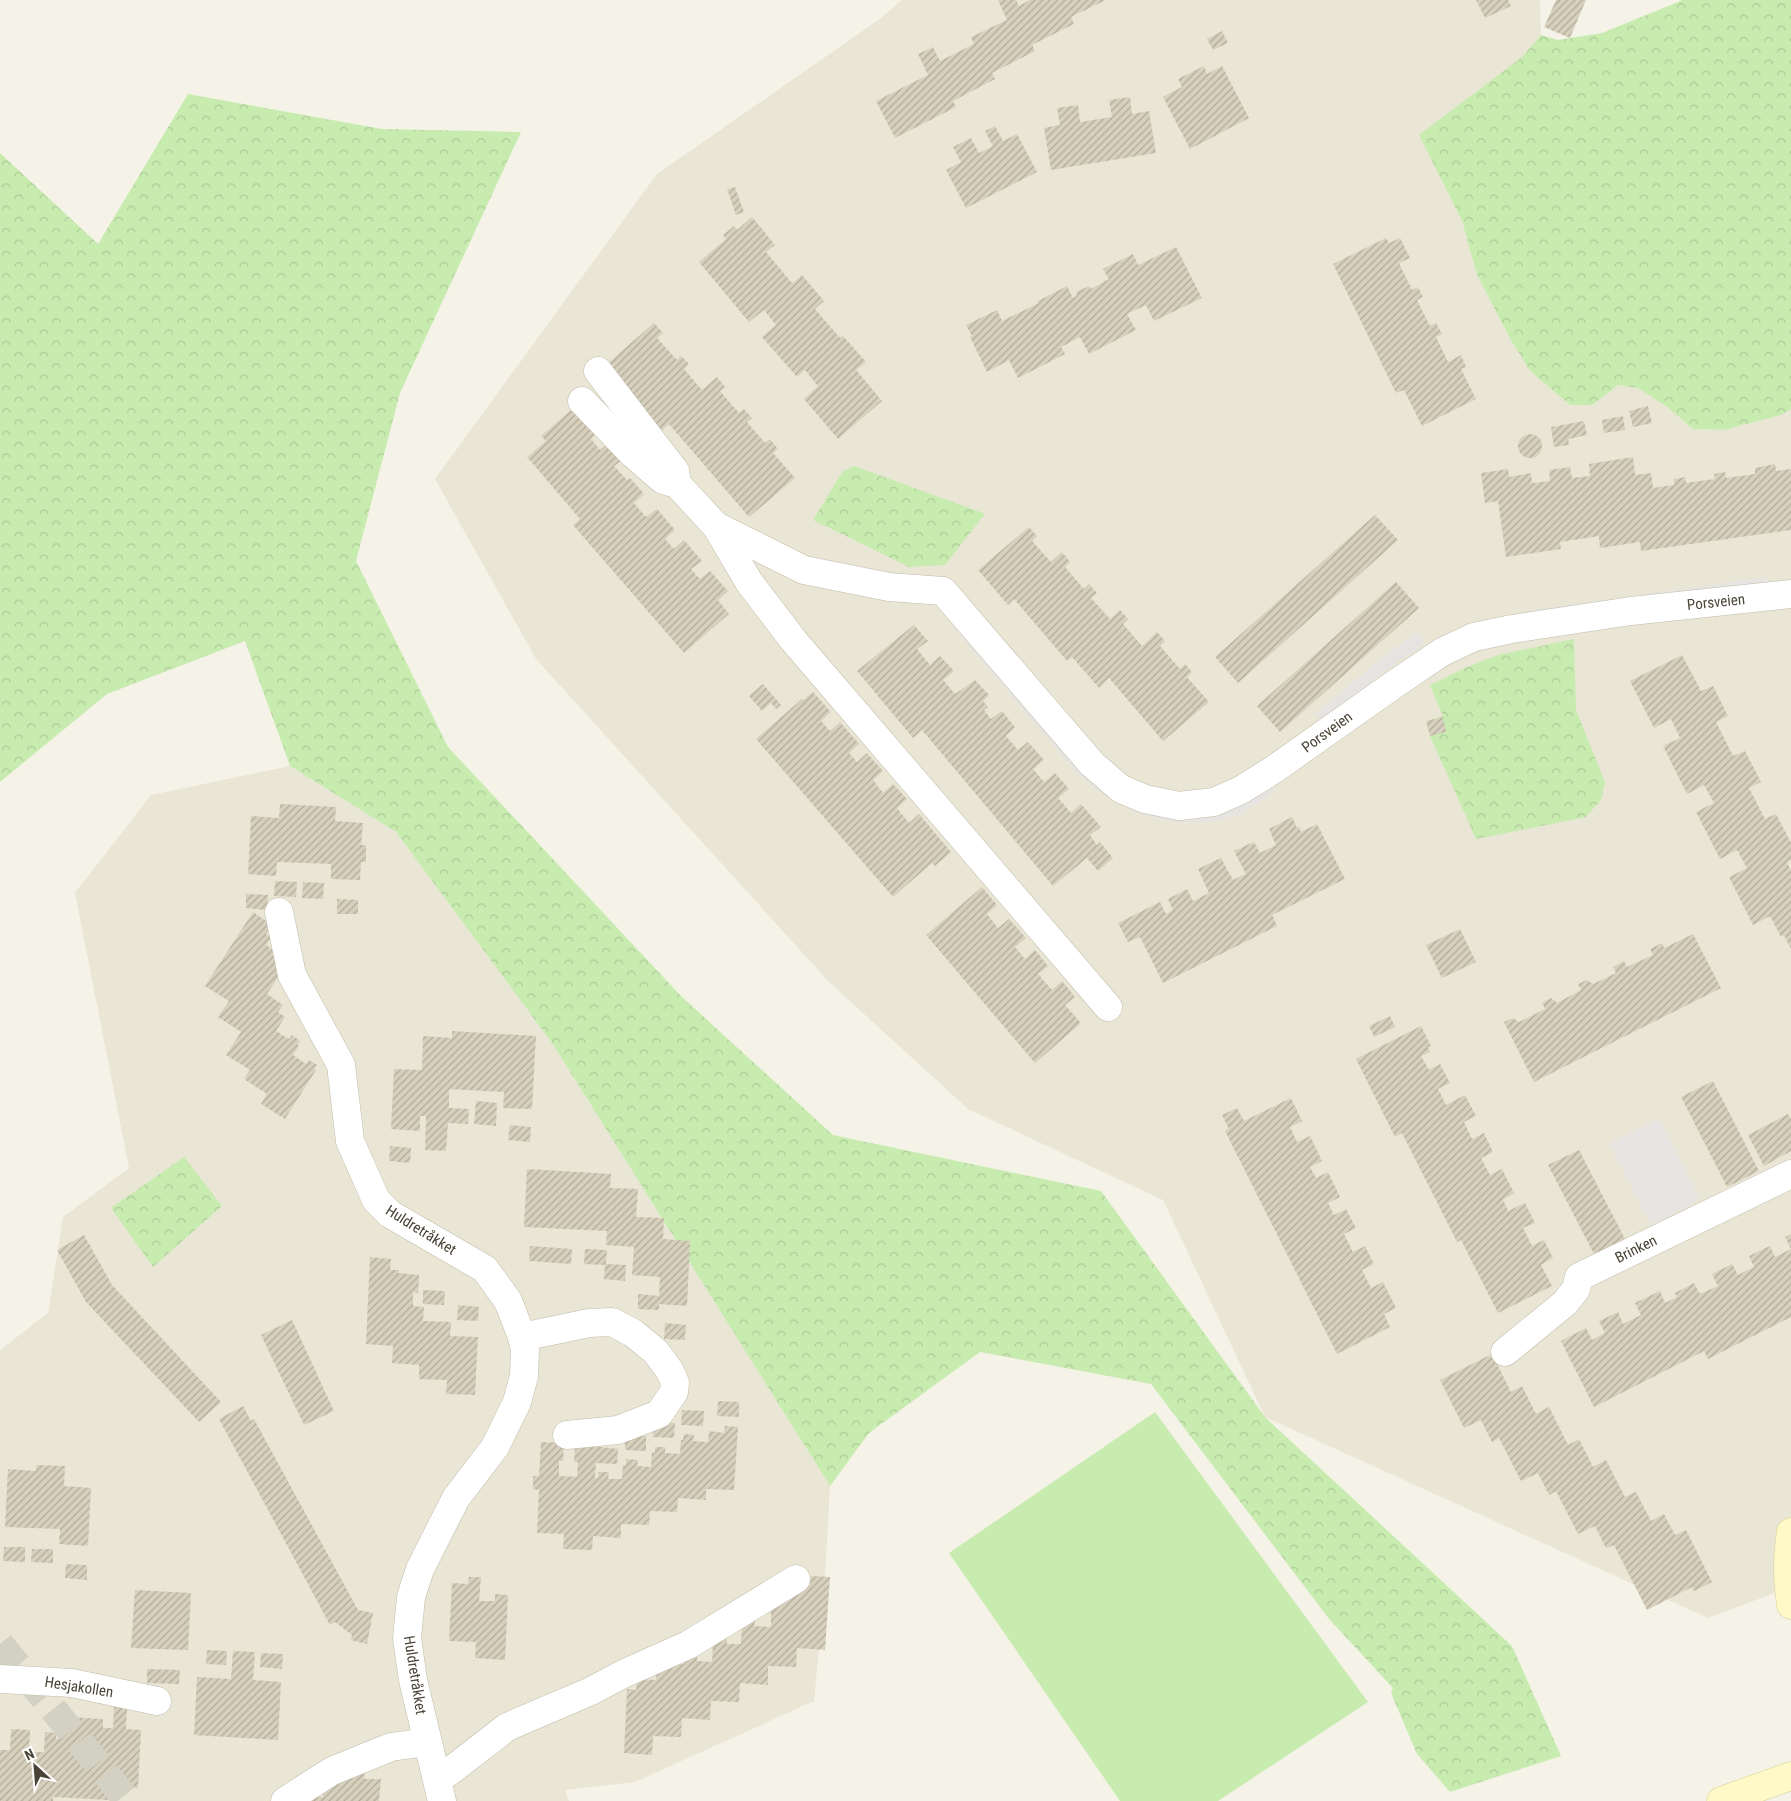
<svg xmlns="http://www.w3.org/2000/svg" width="1791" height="1801" viewBox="0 0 1791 1801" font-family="'Roboto Condensed',sans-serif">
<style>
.residential{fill:#e9e6d6}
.grass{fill:#c8ebb0}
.forest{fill:url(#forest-crowns)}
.parking{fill:#e6e4e0}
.building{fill:url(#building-hatch)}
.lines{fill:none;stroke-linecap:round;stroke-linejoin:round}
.primary-tunnel{stroke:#d3d0c4;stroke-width:28;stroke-dasharray:28 14;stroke-linecap:butt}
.street-casing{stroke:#c1bcaa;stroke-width:29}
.secondary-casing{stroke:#d7ce96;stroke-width:29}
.street{stroke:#fff;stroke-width:28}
.secondary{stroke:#fff9c8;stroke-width:28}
.labels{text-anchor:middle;stroke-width:4.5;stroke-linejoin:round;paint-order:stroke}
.street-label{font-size:15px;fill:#494436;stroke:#fff}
</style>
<defs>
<pattern id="forest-crowns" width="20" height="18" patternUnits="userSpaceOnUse" patternTransform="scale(1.25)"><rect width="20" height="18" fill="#c8ebb0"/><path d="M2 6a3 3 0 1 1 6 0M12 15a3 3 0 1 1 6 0" fill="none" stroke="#adcb98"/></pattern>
<pattern id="building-hatch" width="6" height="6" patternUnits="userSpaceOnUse" patternTransform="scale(1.25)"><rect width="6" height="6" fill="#d7d0bd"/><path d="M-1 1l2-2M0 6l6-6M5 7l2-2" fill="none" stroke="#b0aa9a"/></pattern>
</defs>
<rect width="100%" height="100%" fill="#f5f3e8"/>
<g class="residential">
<path d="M902 0H1540L1541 35 1522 57 1484 87 1441 180 1462 221 1477 275 1512 342 1530 371 1570 405H1592L1618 385 1638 388 1667 407 1693 429 1724 430 1781 415 1791 409V1587L1708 1618 1265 1417 1163 1200 968 1109 829 982 536 659 435 479 657 174 881 18Z"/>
<path d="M290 766 396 832 552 1043 830 1486 824 1596 814 1701 635 1782 565 1790 569 1801H0V1350L48 1313 63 1217 129 1168 75 893 151 795Z"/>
</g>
<path class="grass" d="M1155 1412 1368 1702 1218 1801H1120L949 1553Z"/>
<g class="forest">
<path d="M1683 0H1791V409L1781 415 1724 430 1693 429 1667 407 1638 388 1618 385 1592 405H1570L1530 371 1512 342 1477 275 1462 221 1419 135 1522 57 1541 35 1558 40 1602 33Z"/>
<path d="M188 94 382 129 521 132 400 393 356 561 448 747 681 996 833 1135 1101 1191 1265 1417 1512 1646 1561 1756 1450 1792 1417 1754 1391 1693 1393 1688 1329 1619 1151 1384 980 1352 869 1433 830 1486 552 1043 396 832 290 766 245 641 107 694 0 782V153L98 244Z"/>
<path d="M854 466 983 513 984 515 945 565 909 567 813 520 842 472Z"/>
<path d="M1574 639 1576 710 1605 782 1601 800 1586 817 1476 839 1430 736 1427 721 1443 716 1430 685 1465 668 1498 655Z"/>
<path d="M184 1157 222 1206 153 1267 111 1208Z"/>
</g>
<g class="parking">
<path d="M1766 577 1768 585 1535 621 1533 610Z"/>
<path d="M961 616 1149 804 1268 783 1274 791 1244 813 1211 822 1184 823 1162 820 1140 814 1113 801 1093 787 1075 771 951 625Z"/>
<path d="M1419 632 1425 644 1397 662 1322 723 1315 714 1389 652Z"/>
<path d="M1659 1119 1701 1199 1651 1225 1609 1144Z"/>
</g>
<g class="building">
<path d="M998 0H1016L1019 6 1030 0H1106L1071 17 1074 24 1032 45 1035 51 992 73 995 79 953 101 956 107 895 138 876 101 928 75 918 54 933 47 940 61 974 44 971 37 1007 20Z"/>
<path d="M1476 0H1508L1511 6 1485 18Z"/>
<path d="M1556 0H1586L1570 38 1544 27Z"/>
<path d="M1222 31 1228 43 1213 50 1207 39Z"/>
<path d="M1204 66 1207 74 1222 66 1249 118 1190 149 1163 97 1182 87 1178 79Z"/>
<path d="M1130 97 1132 114 1149 111 1156 153 1051 170 1044 128 1060 125 1057 108 1078 105 1080 122 1112 117 1109 100Z"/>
<path d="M995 126 1003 141 1017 134 1037 172 966 208 946 170 961 162 953 147 971 138 979 153 993 146 985 131Z"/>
<path d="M735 187 744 212 736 215 727 189Z"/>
<path d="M752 217 775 245 766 252 791 282 793 283 802 275 824 301 815 309 840 338 843 336 866 362 856 370 882 401 838 439 804 399 818 386 805 370 797 377 762 337 776 325 764 310 749 322 699 262 726 239 723 235 734 226 737 230Z"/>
<path d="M1386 238 1389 243 1400 238 1410 258 1399 263 1412 290 1418 287 1423 297 1417 300 1430 326 1436 323 1442 334 1436 337 1448 362 1461 355 1466 367 1461 369 1476 399 1422 426 1404 390 1396 393 1333 264Z"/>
<path d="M1176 247 1202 298 1154 321 1146 305 1127 314 1136 330 1089 354 1080 337 1061 347 1065 354 1018 378 1009 360 987 372 970 337 972 336 966 325 997 310 1002 321 1039 303 1038 301 1067 286 1073 298 1077 295 1076 292 1089 286 1091 289 1109 279 1103 269 1133 254 1138 265Z"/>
<path d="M654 323 663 333 657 338 677 360 681 356 689 364 684 369 702 390 717 377 725 387 720 391 739 413 744 409 752 418 747 422 765 443 770 439 778 449 773 453 795 478 749 517 669 424 660 432 600 370Z"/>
<path d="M577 405 601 430 591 439 600 450 611 441 625 458 614 466 627 480 630 478 644 494 634 503 646 517 657 509 675 530 665 539 674 549 684 540 702 561 691 569 700 579 710 571 728 591 718 600 729 614 684 653 573 525 580 519 527 457 546 441 541 436Z"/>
<path d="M1648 406 1652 423 1633 427 1629 411Z"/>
<path d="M1623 416 1625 430 1604 433 1602 420Z"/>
<path d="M1584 421 1587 435 1568 439 1569 445 1554 447 1551 427Z"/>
<circle cx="1530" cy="446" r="12"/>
<path d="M1633 457 1635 475 1651 473 1653 488 1674 485V479L1685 477 1686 483 1715 479 1714 474 1725 472 1726 478 1755 474V468L1775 464 1776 471 1791 469V530L1641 551 1640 542 1600 548 1599 536 1560 542 1561 549 1506 557 1498 501 1485 503 1481 473 1508 469 1509 477 1531 473 1532 483 1550 481 1549 470 1570 467 1572 478 1590 476 1589 464Z"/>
<path d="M1375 515 1398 540 1238 683 1215 657Z"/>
<path d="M1029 527 1037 536 1032 541 1051 562 1062 552 1070 562 1065 567 1084 589 1089 584 1097 593 1091 598 1110 619 1120 610 1128 619 1123 624 1142 646 1157 632 1165 641 1160 646 1180 669 1185 664 1192 672 1187 677 1209 702 1163 741 1109 678 1099 688 1072 657 1067 661 1014 599 1008 605 978 570Z"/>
<path d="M1396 582 1419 608 1280 732 1257 706Z"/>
<path d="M914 625 928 641 917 649 930 665 940 656 954 671 943 680 955 694 975 680 989 695 983 701 988 707 984 710 991 719 1002 711 1015 727 1006 736 1018 750 1028 742 1044 760 1033 769 1044 782 1055 773 1069 789 1058 798 1071 813 1081 804 1101 827 1090 835 1097 845 1100 842 1113 858 1098 871 1087 858 1053 886 922 730 913 738 857 671Z"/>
<path d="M1682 655 1701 691 1713 686 1728 716 1716 722 1733 756 1745 751 1761 782 1749 788 1765 819 1776 814 1791 843V860L1787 862 1791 871V949L1784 935 1781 937 1770 916 1753 925 1729 877 1747 868 1737 850 1720 859 1696 812 1714 803 1704 785 1687 794 1663 746 1680 738 1671 719 1654 728 1630 681Z"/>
<path d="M763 684 781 705 776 709 771 703 762 711 749 696Z"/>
<path d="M813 692 831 712 821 721 830 731 840 722 859 744 849 753 857 762 867 753 883 771 873 780 883 793 893 784 907 799 897 808 909 823 919 814 951 852 935 866 932 863 893 897 756 739 802 699 803 700Z"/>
<path d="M1443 717 1446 732 1430 736 1426 721Z"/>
<path d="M280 804 336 807 335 821 363 823 361 845H366V862H361L360 880 331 879V864L277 862 276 876 248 874 251 816 279 818Z"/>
<path d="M1292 817 1297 828 1299 827 1301 832 1317 824 1345 879 1272 915 1277 926 1163 983 1140 937 1128 942 1118 923 1160 902 1166 914 1173 910 1168 899 1187 889 1193 901 1209 893 1198 869 1221 858 1233 880 1246 874 1234 851 1254 842 1260 853 1276 845 1269 829Z"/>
<path d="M275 881 297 882 296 897 274 896Z"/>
<path d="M303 882 324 883 323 899 302 898Z"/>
<path d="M982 887 997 905 987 914 998 928 1009 919 1026 938 1015 947 1025 959 1035 950 1048 966 1038 974 1052 990 1062 981 1075 997 1065 1005 1081 1023 1035 1063 926 935Z"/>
<path d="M246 894 268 895 267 910 246 908Z"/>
<path d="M337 899 358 900V914H337Z"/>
<path d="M253 912 272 925 266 934 271 937 266 945 283 956 282 971 267 994 283 1005 278 1012 285 1017 276 1031 289 1039 292 1035 300 1041 297 1045 299 1046 293 1055 306 1064 309 1060 317 1065 314 1069 316 1070 285 1119 261 1104 267 1094 244 1079 250 1070 226 1055 241 1032 218 1017 229 1001 205 986Z"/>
<path d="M1460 929 1476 962 1442 978 1426 945Z"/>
<path d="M1693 934 1721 988 1534 1082 1504 1022 1513 1018 1519 1022 1545 1009 1542 1003 1551 998 1557 1003 1581 990 1578 984 1587 980 1593 984 1616 973 1613 967 1624 961 1627 967 1653 955 1650 949 1662 943 1664 948Z"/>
<path d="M1390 1016 1395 1027 1374 1037 1369 1026Z"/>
<path d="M1421 1026 1431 1046 1428 1047 1430 1052 1421 1056 1429 1070 1440 1064 1450 1083 1438 1089 1446 1105 1465 1095 1476 1116 1464 1122 1472 1139 1484 1133 1493 1152 1481 1158 1490 1175 1502 1169 1514 1193 1503 1200 1508 1211 1525 1203 1535 1223 1523 1228 1532 1246 1544 1240 1553 1258 1541 1265 1552 1286 1498 1313 1461 1240 1457 1242 1402 1133 1395 1137 1356 1059Z"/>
<path d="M452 1031 536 1036 532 1109 503 1108 504 1092 449 1089V1108L469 1109 468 1124 448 1123 446 1151 425 1150 426 1116H420V1131L391 1129 394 1069 422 1070 423 1036 452 1038Z"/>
<path d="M1713 1081 1759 1171 1727 1187 1681 1097Z"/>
<path d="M1291 1098 1302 1121 1290 1127 1297 1142 1310 1136 1322 1161 1310 1167 1316 1178 1328 1172 1340 1197 1328 1203 1334 1215 1346 1209 1356 1228 1344 1234 1353 1252 1365 1246 1374 1264 1362 1270 1371 1288 1383 1282 1396 1308 1384 1314 1390 1327 1337 1354 1225 1131 1229 1129 1222 1115 1237 1108 1244 1121Z"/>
<path d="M476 1101 497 1103 496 1126 474 1124Z"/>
<path d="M1788 1114 1791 1119V1151L1764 1166 1748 1135Z"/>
<path d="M510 1125 531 1127 530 1142 508 1140Z"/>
<path d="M390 1146 411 1148 410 1163 389 1161Z"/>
<path d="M1579 1150 1625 1239 1594 1254 1548 1165Z"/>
<path d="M527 1169 611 1174 610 1188 638 1189 636 1217 664 1218 663 1239 690 1241 687 1306 659 1304V1310L638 1309V1294L659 1296 660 1277 632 1275 634 1247 606 1245 607 1231 524 1227Z"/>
<path d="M1791 1234V1317L1708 1359 1704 1351 1594 1407 1561 1341 1586 1328 1592 1340 1605 1333 1599 1321 1618 1312 1623 1324 1641 1315 1635 1303 1660 1291 1665 1303 1677 1297 1675 1293 1694 1283 1700 1294 1718 1286 1712 1274 1732 1264 1738 1275 1754 1267 1749 1256 1770 1246 1775 1257 1791 1249 1785 1237Z"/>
<path d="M84 1235 112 1285 221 1402 199 1422 86 1302 57 1250Z"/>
<path d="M530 1246 572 1249 571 1264 529 1261Z"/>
<path d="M585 1249 607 1250 606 1264 626 1265 625 1281 604 1279 605 1265 584 1264Z"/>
<path d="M370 1257 391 1259 390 1270H399L398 1273 419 1275 418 1293 413 1292V1306L424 1307 423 1321 451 1322 450 1336 478 1337 475 1395 446 1394 447 1380 419 1379V1365L392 1363 393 1346 366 1344Z"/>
<path d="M423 1290 445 1291 444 1305 423 1304Z"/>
<path d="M458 1305 479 1307 478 1321 457 1320Z"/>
<path d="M292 1320 334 1411 304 1425 261 1335Z"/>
<path d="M665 1323 686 1325 685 1340 664 1339Z"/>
<path d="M1492 1354 1511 1392 1522 1386 1536 1414 1549 1407 1568 1445 1579 1439 1593 1467 1606 1460 1625 1497 1636 1492 1651 1521 1664 1514 1675 1535 1686 1530 1712 1582 1694 1591 1692 1587 1647 1610 1614 1545 1606 1548 1595 1526 1578 1534 1556 1491 1549 1495 1538 1473 1521 1481 1499 1438 1492 1442 1481 1420 1464 1428 1440 1380Z"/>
<path d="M718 1401 739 1402V1417L717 1416Z"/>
<path d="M243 1406 251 1421 254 1419 358 1610 373 1613 367 1644 351 1640 352 1635 335 1622 330 1625 219 1419Z"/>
<path d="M682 1410 704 1411 703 1426 681 1425Z"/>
<path d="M654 1422 675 1423 674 1438 653 1437Z"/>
<path d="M725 1426 738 1427 734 1490 706 1489V1500L678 1498 677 1512 650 1511 649 1525 621 1524V1538L593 1536 592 1550 563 1549 564 1534 537 1533 539 1490 533 1489V1476H539L541 1442 564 1443 563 1461H559V1476L577 1477 578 1462H574L575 1444 618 1449 617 1464 596 1463 595 1478H598V1472H609L608 1479H622L623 1465H626V1459L638 1460 637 1466 651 1467 652 1452 655 1453V1447H665V1453L680 1454 681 1440H683L684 1434 694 1435 693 1441 708 1442 709 1431 724 1433Z"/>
<path d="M625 1435 646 1436V1451L625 1450Z"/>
<path d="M36 1465 65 1466 64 1486 91 1488 88 1546 59 1544 60 1529 5 1527 8 1469 36 1471Z"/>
<path d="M4 1547H25V1562L3 1561Z"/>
<path d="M32 1549H53V1563L31 1562Z"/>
<path d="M66 1564 87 1565V1580L65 1578Z"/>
<path d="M811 1576 830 1577 825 1650 797 1648 796 1667 768 1666V1685L740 1683 739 1702 711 1701 710 1720 682 1718 681 1737 653 1736 652 1755 624 1753 627 1689 636 1690 637 1679 656 1680 657 1666 666 1663 684 1664 685 1660 688 1661V1655L697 1656V1661L712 1662 713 1643 716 1638H727V1644H741L742 1625 746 1621H755L754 1626 771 1627V1600L782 1593H799L801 1584 810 1585Z"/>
<path d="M469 1577H481L479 1601H495V1594L508 1595 505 1660 475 1658 476 1642 449 1641 452 1583 468 1584Z"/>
<path d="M135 1590 191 1593 188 1650 131 1648Z"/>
<path d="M207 1650 227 1651 226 1665 206 1664Z"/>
<path d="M233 1651 255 1652 253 1680 281 1682 278 1740 194 1735 197 1677 231 1679Z"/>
<path d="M261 1653 283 1654 282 1669 260 1667Z"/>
<path d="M147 1669 180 1670 179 1684 147 1683Z"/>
<path d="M114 1707 127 1708 126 1729 141 1730 138 1788 110 1786 109 1800 53 1797V1801H0V1750H10L11 1729 30 1730 29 1752H44L45 1732 56 1733V1739H58L59 1725 70 1726 71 1717 103 1719V1728H113Z"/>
<path d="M355 1772 365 1773 364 1779H381L379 1801H304L305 1796 323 1797V1784L333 1776 355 1778Z"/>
</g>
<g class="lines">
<path class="primary-tunnel" d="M0 1644 128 1801"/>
<g class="street-casing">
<g id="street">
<path d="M598 371 675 471 677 484"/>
<path d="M582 401 633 454 663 480 677 484 716 526 749 582 794 641 1108 1007"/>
<path d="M716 526 804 570 889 587 943 591 1092 764 1121 789 1145 799 1179 806 1214 802 1241 790 1273 770 1392 686 1442 652 1474 637 1512 629 1631 611 1791 594"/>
<path d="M279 912 292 975 341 1065 350 1141 376 1200 390 1214 485 1269 508 1301 522 1337 525 1350 524 1376 517 1402 495 1447 456 1498 420 1569 411 1597 407 1638 413 1680 442 1801"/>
<path d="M522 1337 589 1323 612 1322 633 1333 656 1352 670 1371 675 1383 674 1392 659 1414 618 1430 567 1435"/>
<path d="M1505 1352 1565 1303 1576 1289 1579 1277 1791 1174"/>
<path d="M0 1679 72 1683 157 1701"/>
<path d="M437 1778 449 1772 507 1727 591 1691 623 1674 688 1645 796 1579"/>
<path d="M285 1801 332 1771 391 1747 427 1742"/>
</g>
</g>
<g class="secondary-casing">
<g id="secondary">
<path d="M1791 1532C1787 1559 1787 1577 1791 1605"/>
<path d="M1721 1801 1791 1776"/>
</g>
</g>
<use href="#street" class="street"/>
<use href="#secondary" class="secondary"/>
</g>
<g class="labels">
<g class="street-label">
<text transform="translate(1716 602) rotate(-6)" y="5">Porsveien</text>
<text transform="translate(1327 732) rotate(-36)" y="5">Porsveien</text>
<text transform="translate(421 1230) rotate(32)" y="5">Huldretråkket</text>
<text transform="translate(1636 1249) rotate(-26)" y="5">Brinken</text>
<text transform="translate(415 1675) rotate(81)" y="5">Huldretråkket</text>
<text transform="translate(79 1687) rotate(9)" y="5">Hesjakollen</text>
</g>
</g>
<g transform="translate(35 1766) rotate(334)" stroke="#ffffff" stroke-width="4" paint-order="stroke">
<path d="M0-4L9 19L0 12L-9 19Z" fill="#494436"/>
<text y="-8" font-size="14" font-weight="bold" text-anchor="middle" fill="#494436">N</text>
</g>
</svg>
